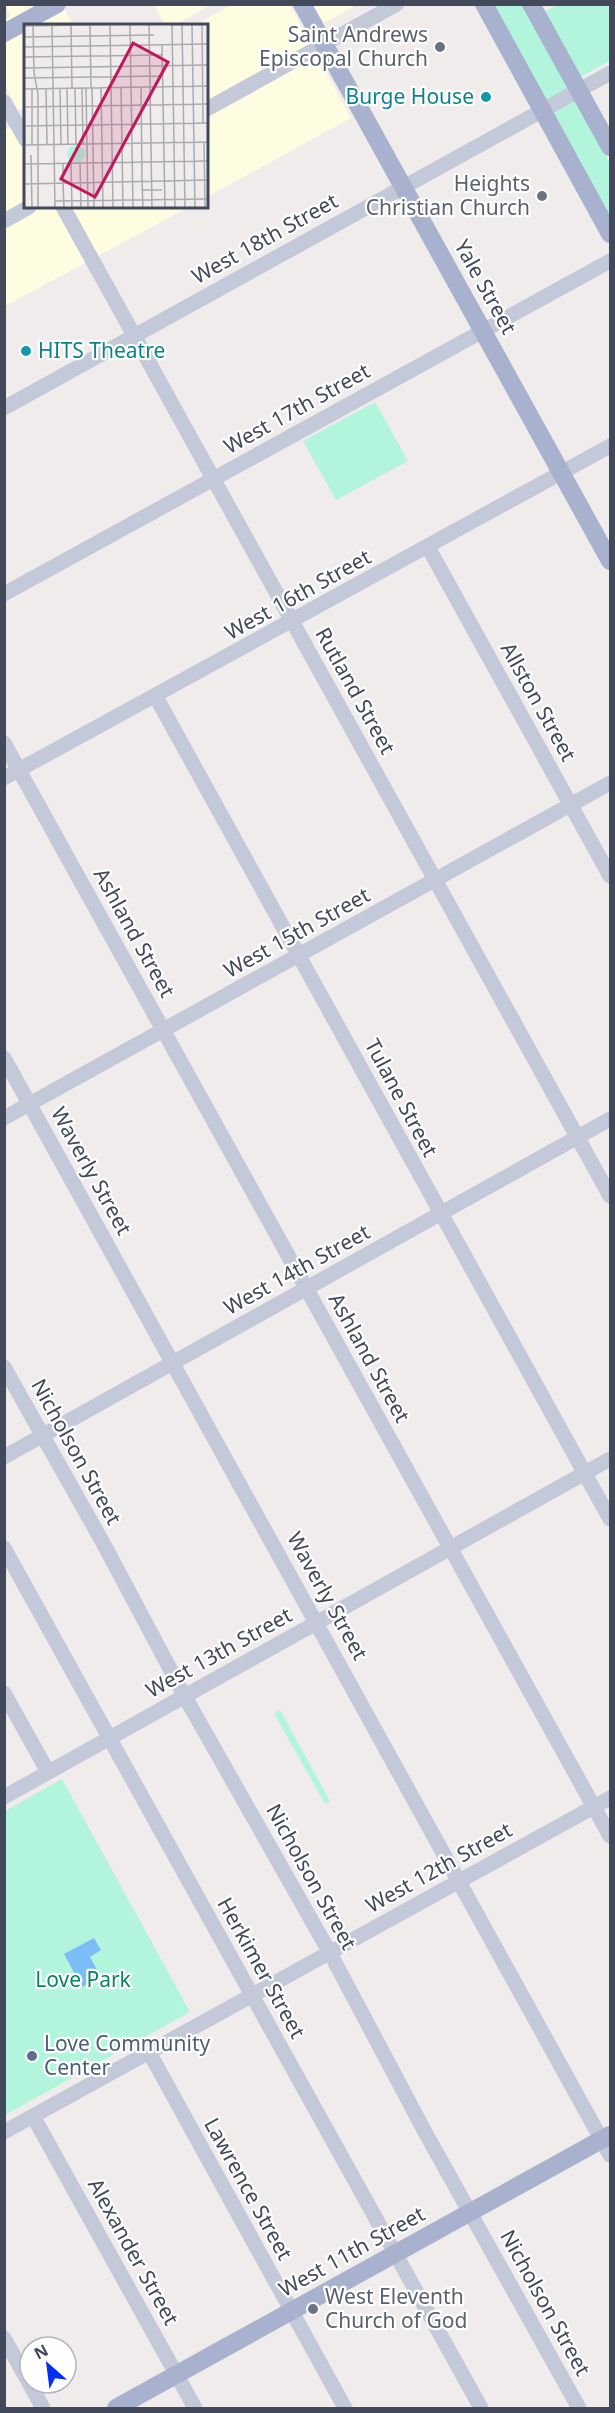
<svg xmlns="http://www.w3.org/2000/svg" width="615" height="2413" viewBox="0 0 615 2413" font-family="'Noto Sans',sans-serif">
<style>
.commercial{fill:#fefde1}
.green{fill:#b3f4dc}
.water{fill:#7bbdf6}
.lines{fill:none;stroke-linecap:round;stroke-linejoin:round}
.minor{stroke:#c3c9d9;stroke-width:15}
.major{stroke:#a8b2cf;stroke-width:18}
.worship-dot{fill:#6b7280;stroke:#fff;stroke-width:2}
.culture-dot{fill:#0f9aa8;stroke:#fff;stroke-width:2}
.service-dot{fill:#5c6f8a;stroke:#fff;stroke-width:2}
.labels{text-anchor:middle;stroke-width:4.5;stroke-linejoin:round;paint-order:stroke}
.worship-label{font-size:21px;fill:#5b616d;stroke:#fff;text-anchor:end}
.culture-label{font-size:21px;fill:#0d838f;stroke:#fff;text-anchor:end}
.street-label{font-size:21px;fill:#42495b;stroke:#fff}
.park-label{font-size:21px;fill:#0b8466;stroke:#fff}
.service-label{font-size:21px;fill:#4e5e75;stroke:#fff;text-anchor:start}
.inset-road{fill:none;stroke:#aaabb1;stroke-width:1.5}
.view{fill:#c2185b;fill-opacity:0.15;stroke:#c2185b;stroke-width:3}
.inset-edge{fill:none;stroke:#42495b;stroke-width:3}
</style>
<rect width="100%" height="100%" fill="#efeceb"/>
<g class="commercial">
<path d="M5 5H62L73 25 26 26 25 107 18 111 5 84V20L11 16Z"/>
<path d="M154 5H210L174 26 165 25Z"/>
<path d="M231 5H290L351 118 207 197V26H193Z"/>
<path d="M314 5H357L324 23Z"/>
<path d="M25 118 26 207H189L5 306V130Z"/>
</g>
<g class="green">
<path d="M492 5H523L610 163V215Z"/>
<path d="M558 5H610V61L578 78 542 13Z"/>
<path d="M375 402 408 461 336 500 303 441Z"/>
<path d="M280 1710 330 1801 325 1804 274 1713Z"/>
<path d="M62 1779 190 2012 5 2115V1811Z"/>
</g>
<path class="water" d="M94 1938 101 1950 90 1957 101 1977 82 1987 64 1954Z"/>
<g class="lines">
<g class="minor">
<path d="M4 102 26 140"/>
<path d="M207 109 397 4"/>
<path d="M63 207 610 1196"/>
<path d="M4 221 29 207"/>
<path d="M4 408 610 73"/>
<path d="M428 547 610 876"/>
<path d="M4 594 610 261"/>
<path d="M156 697 610 1519"/>
<path d="M4 743 610 1836"/>
<path d="M4 778 610 446"/>
<path d="M4 1058 610 2155"/>
<path d="M4 1118 610 783"/>
<path d="M4 1367 102 1541 184 1695 330 1953 425 2132 579 2408"/>
<path d="M4 1457 610 1119"/>
<path d="M4 1548 481 2408"/>
<path d="M4 1693 48 1772"/>
<path d="M4 1797 610 1459"/>
<path d="M149 2052 345 2408"/>
<path d="M33 2116 195 2408"/>
<path d="M4 2132 610 1798"/>
<path d="M4 2338 43 2408"/>
</g>
<g class="major">
<path d="M302 4 610 561"/>
<path d="M484 4 610 234"/>
<path d="M531 4 610 147"/>
<path d="M4 33 57 4"/>
<path d="M116 2408 610 2135"/>
</g>
</g>
<g class="worship-dot">
<circle cx="440" cy="47" r="6"/>
<circle cx="542" cy="196" r="6"/>
<circle cx="313" cy="2309" r="6"/>
</g>
<g class="culture-dot">
<circle cx="486" cy="97" r="6"/>
<circle cx="26" cy="351" r="6"/>
</g>
<circle class="service-dot" cx="32" cy="2056" r="6"/>
<g class="labels">
<g class="worship-label">
<text x="428" y="42">Saint Andrews<tspan x="428" dy="24">Episcopal Church</tspan></text>
<text x="530" y="191">Heights<tspan x="530" dy="24">Christian Church</tspan></text>
<text x="325" y="2304" text-anchor="start">West Eleventh<tspan x="325" dy="24">Church of God</tspan></text>
</g>
<g class="culture-label">
<text x="474" y="104">Burge House</text>
<text x="38" y="358" text-anchor="start">HITS Theatre</text>
</g>
<g class="street-label">
<text transform="translate(265 239) rotate(-29)" y="7">West 18th Street</text>
<text transform="translate(485 287) rotate(61)" y="7">Yale Street</text>
<text transform="translate(297 409) rotate(-29)" y="7">West 17th Street</text>
<text transform="translate(298 595) rotate(-29)" y="7">West 16th Street</text>
<text transform="translate(355 691) rotate(61)" y="7">Rutland Street</text>
<text transform="translate(538 702) rotate(61)" y="7">Allston Street</text>
<text transform="translate(134 933) rotate(61)" y="7">Ashland Street</text>
<text transform="translate(297 933) rotate(-29)" y="7">West 15th Street</text>
<text transform="translate(401 1098) rotate(62)" y="7">Tulane Street</text>
<text transform="translate(91 1171) rotate(61)" y="7">Waverly Street</text>
<text transform="translate(297 1270) rotate(-29)" y="7">West 14th Street</text>
<text transform="translate(369 1358) rotate(61)" y="7">Ashland Street</text>
<text transform="translate(76 1452) rotate(61)" y="7">Nicholson Street</text>
<text transform="translate(327 1596) rotate(61)" y="7">Waverly Street</text>
<text transform="translate(219 1653) rotate(-29)" y="7">West 13th Street</text>
<text transform="translate(439 1868) rotate(-29)" y="7">West 12th Street</text>
<text transform="translate(311 1877) rotate(61)" y="7">Nicholson Street</text>
<text transform="translate(261 1968) rotate(61)" y="7">Herkimer Street</text>
<text transform="translate(248 2189) rotate(61)" y="7">Lawrence Street</text>
<text transform="translate(133 2252) rotate(61)" y="7">Alexander Street</text>
<text transform="translate(352 2252) rotate(-29)" y="7">West 11th Street</text>
<text transform="translate(545 2303) rotate(61)" y="7">Nicholson Street</text>
</g>
<g class="park-label">
<text x="83" y="1987">Love Park</text>
</g>
<g class="service-label">
<text x="44" y="2051">Love Community<tspan x="44" dy="24">Center</tspan></text>
</g>
</g>
<g transform="translate(24 24)">
<rect width="184" height="184" fill="#efeceb"/>
<path d="M43 130a9 9 0 1 1 18 0a9 9 0 1 1-18 0Z" fill="#b3f4dc"/>
<path class="inset-road" d="M9 0 10 49 14 70V184M28 0 31 184M47 0 48 64M66 0 67 63M86 0 89 184M106 0 109 184M125 0 128 184M148 0 151 184M158 0 161 184M168 0 171 184M178 0 179 99M0 2 109 0M0 13 130 11M138 21 141 184M0 23 185 20M0 33 139 31M0 44 185 41M0 54 139 52M68 63 70 184M77 63 79 184M97 63 99 184M117 63 118 157M8 64V121M22 64 23 121M36 64 37 121M43 64 44 121M51 64 52 120M58 64 59 120M62 64 64 184M0 65 185 62M0 65 1 121M0 83 185 80M0 102 185 99M180 118 181 184M0 121 185 118M7 131 8 184M39 139V158M47 139 48 184M56 139 57 184M0 140 185 137M118 157 119 184M39 158 40 184M0 160 185 156M118 166H138M31 177 185 175"/>
<path class="view" d="M109 19 144 38 71 173 37 155Z"/>
<rect width="184" height="184" class="inset-edge"/>
</g>
<rect width="615" height="2413" fill="none" stroke="#42495b" stroke-width="12"/>
<g transform="translate(48 2365) rotate(332)"><circle r="28" fill="#ffffff" stroke="#b3b6bd" stroke-width="1.5"/>
<path d="M0-4.5L10 22L0 15L-10 22Z" fill="#032ff1"/>
<text y="-9" font-size="16" font-weight="bold" text-anchor="middle" fill="#42495b">N</text>
</g>
</svg>
